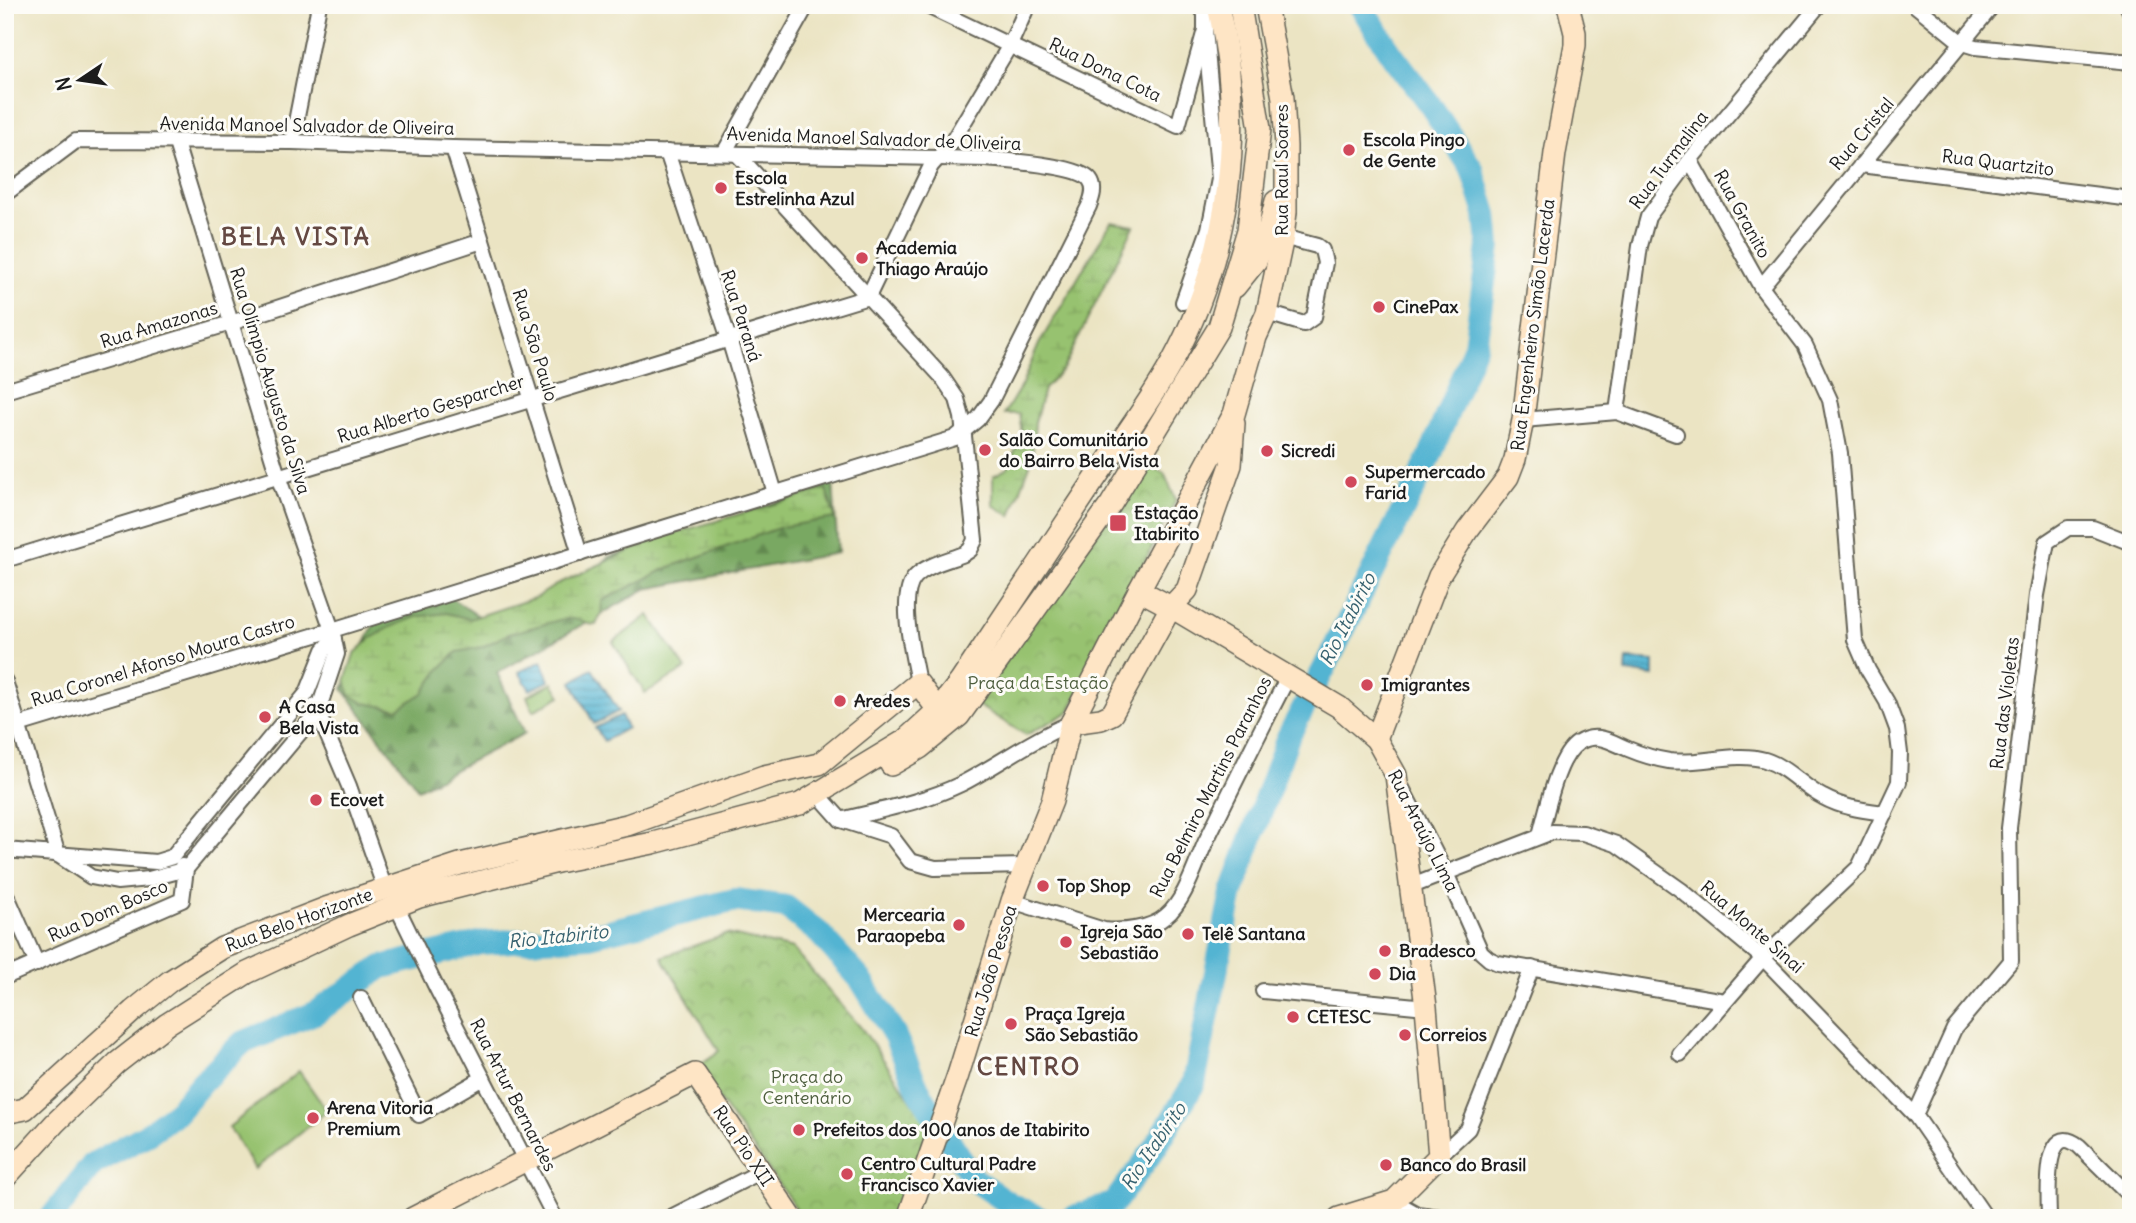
<svg xmlns="http://www.w3.org/2000/svg" width="2136" height="1223" viewBox="0 0 2136 1223" font-family="Delius,sans-serif">
<style>
.grass{fill:#97c26f;stroke:#5a6f46;stroke-width:2}
.forest{fill:url(#forest-firs);stroke:#4a623f;stroke-width:2}
.wetland{fill:url(#wetland-marsh);stroke:#5a6f46;stroke-width:2}
.park{fill:url(#park-crowns);stroke:#5a6f46;stroke-width:2}
.water{fill:url(#water-rules);stroke:#386877;stroke-width:2}
.lines{fill:none;stroke-linecap:round;stroke-linejoin:round}
.river{stroke:#53b4d2;stroke-width:24}
.street-casing{stroke:#646256;stroke-width:18}
.secondary-casing{stroke:#646256;stroke-width:24}
.street{stroke:#fff;stroke-width:14}
.secondary{stroke:#fee5c5;stroke-width:21}
.poi-dot{fill:#d1495b;stroke:#fdfcf7;stroke-width:2.5}
.labels{text-anchor:middle;stroke-width:6;stroke-linejoin:round;paint-order:stroke}
.street-label{font-size:18px;fill:#1c1c1c;stroke:#fdfcf7}
.poi-label{font-size:18px;font-weight:bold;fill:#1c1c1c;stroke:#fdfcf7;text-anchor:start}
.park-label{font-size:18px;fill:#4d5e3d;stroke:#fdfcf7}
.water-label{font-size:19px;font-style:italic;fill:#35606e;stroke:#fdfcf7}
.district-label{font-size:24px;font-weight:bold;letter-spacing:2px;fill:#644842;stroke:#fdfcf7}
</style>
<defs>
<pattern id="forest-firs" width="22" height="20" patternUnits="userSpaceOnUse" patternTransform="scale(1.75)"><rect width="22" height="20" fill="#79a862"/><path d="M5 1l3.5 6h-7zM16 11l3.5 6h-7z" fill="#628850"/></pattern>
<pattern id="wetland-marsh" width="20" height="14" patternUnits="userSpaceOnUse" patternTransform="scale(1.75)"><rect width="20" height="14" fill="#97c26f"/><path d="M1 5h8M5 5V1M11 12h8M15 12V8" fill="none" stroke="#82a660"/></pattern>
<pattern id="park-crowns" width="20" height="18" patternUnits="userSpaceOnUse" patternTransform="scale(1.75)"><rect width="20" height="18" fill="#97c26f"/><path d="M2 6a3 3 0 1 1 6 0M12 15a3 3 0 1 1 6 0" fill="none" stroke="#82a660"/></pattern>
<pattern id="water-rules" width="6" height="5" patternUnits="userSpaceOnUse" patternTransform="scale(1.75)"><rect width="6" height="5" fill="#53b4d2"/><path d="M0 2.5h6" fill="none" stroke="#4492aa"/></pattern>
</defs>
<rect width="100%" height="100%" fill="#fdfcf7"/>
<filter id="ink" filterUnits="userSpaceOnUse"><feTurbulence type="fractalNoise" baseFrequency=".0143" numOctaves="2"/><feDisplacementMap in="SourceGraphic" scale="14" xChannelSelector="R" yChannelSelector="G"/><feConvolveMatrix kernelMatrix="1 2 1 2 8 2 1 2 1" color-interpolation-filters="sRGB"/></filter>
<filter id="wash" filterUnits="userSpaceOnUse"><feTurbulence type="fractalNoise" baseFrequency=".00686" numOctaves="4" result="noise"/><feDisplacementMap in="SourceGraphic" scale="28" xChannelSelector="R" yChannelSelector="G"/><feGaussianBlur stdDeviation="1.57" result="paint"/><feColorMatrix in="noise" values="0 0 0 0 0 0 0 0 0 0 0 0 0 0 0 0 0 1.4 0 .05"/><feComposite in="paint" operator="in"/></filter>
<g filter="url(#wash)">
<rect width="100%" height="100%" fill="#ebe4c3"/>
<g class="grass">
<path d="M649 615 686 669 645 693 613 642Z"/>
<path d="M553 683 561 696 533 711 527 696Z"/>
<path d="M299 1071 327 1111 255 1169 229 1127Z"/>
</g>
<path class="forest" d="M833 483 838 553 646 589 497 673 525 733 418 789 343 689 375 622 451 598 480 617 558 597 590 575 609 557Z"/>
<g class="wetland">
<path d="M1111 222 1134 226 1063 369 1044 389 1035 422 1032 459 1011 516 993 505V476L1008 468 1022 434 1019 414H1004L1021 386 1039 344Z"/>
<path d="M826 489 835 518 781 527 667 568 602 601 601 614 596 625 588 624 579 619H563L508 634 482 647 457 652 440 669 423 693 398 709 364 703 350 695 345 681 354 654 370 639 391 627 416 617 446 613 470 619 537 597 559 583 658 538Z"/>
</g>
<g class="park">
<path d="M1147 464 1164 473 1176 500 1069 712 1026 735 974 703Z"/>
<path d="M727 934 793 949 863 1030 929 1126 897 1218H803L696 1067 719 1051 662 957Z"/>
</g>
<g class="water">
<path d="M1627 659 1654 661V676L1626 672Z"/>
<path d="M542 661 549 681 530 690 519 672Z"/>
<path d="M592 669 619 711 594 724 572 682Z"/>
<path d="M621 715 627 728 604 741 595 728Z"/>
</g>
<g class="lines">
<g class="river">
<path d="M51 1218 93 1164 146 1135 178 1111 202 1082 242 1043 315 1013 382 967 480 943 589 936 735 900 786 907 819 933 861 980 895 1036 918 1089 973 1179 1010 1204 1039 1218"/>
<path d="M1072 1218 1114 1203 1155 1148 1194 1083 1232 892 1288 737 1325 667 1430 456 1475 346 1489 246 1486 214 1472 169 1431 106 1392 54 1360 5"/>
</g>
</g>
</g>
<g filter="url(#ink)">
<g class="lines">
<g class="street-casing">
<g id="street">
<path d="M925 5 1178 126 1205 30"/>
<path d="M1915 5 1962 43 1975 47 2131 62"/>
<path d="M2127 5 2131 13"/>
<path d="M292 142 319 5"/>
<path d="M453 148 580 554"/>
<path d="M667 152 729 339 775 493"/>
<path d="M724 153 807 5"/>
<path d="M737 154 942 377 957 399 962 417 975 540 970 550 964 554C949 560 926 565 915 577 897 597 914 658 918 683"/>
<path d="M1861 165 2131 199"/>
<path d="M5 194 76 141 292 142 453 148 987 159C1006 161 1080 165 1090 180 1096 188 1092 198 1089 206L991 401 978 419 955 438 332 630 337 654 318 711 186 869 149 879 117 882 91 877 58 855"/>
<path d="M1761 287 1993 5"/>
<path d="M1183 302 1209 229 1219 179 1205 30V13L1198 5"/>
<path d="M1267 313 1304 324 1314 317 1325 263 1322 250 1317 246 1283 237"/>
<path d="M5 391 231 323 482 241"/>
<path d="M1617 412 1640 246 1648 217 1690 160 1819 5"/>
<path d="M1523 420 1617 412 1676 434"/>
<path d="M5 560 868 297 931 166 952 142 1010 45 1028 5"/>
<path d="M5 681 58 855"/>
<path d="M315 706 349 786 385 889"/>
<path d="M5 729 332 630 278 476 176 143"/>
<path d="M1402 788 1450 882 1481 952 1489 959 1498 963 1725 1001"/>
<path d="M825 802 841 820 891 836 910 861 935 868 1025 866"/>
<path d="M841 820C881 810 924 802 961 784 998 765 1032 739 1071 723"/>
<path d="M1540 835C1547 811 1557 756 1578 743 1596 731 1611 742 1628 749 1640 754 1656 759 1669 761 1700 765 1735 751 1765 760 1787 767 1803 787 1823 797 1843 808 1863 810 1885 813"/>
<path d="M5 850 156 862 172 857 307 693 324 650 334 639"/>
<path d="M1412 886 1552 832 1583 833 1616 844 1681 890 1763 958 1915 1115 1986 1218"/>
<path d="M8 898 37 964"/>
<path d="M1012 901 1104 930C1123 932 1151 929 1166 916 1185 901 1196 863 1206 841 1233 786 1260 731 1288 677"/>
<path d="M396 905 437 989 555 1218"/>
<path d="M5 977 182 900 186 869 182 866"/>
<path d="M1263 991 1426 1007"/>
<path d="M361 998 419 1115 483 1078"/>
<path d="M1680 1054 1763 958 1859 867 1899 782 1900 753 1897 729 1887 702 1868 670 1855 640 1840 453 1830 400 1805 345 1761 287 1690 160"/>
<path d="M1915 1115 1954 1029 2011 961 2009 828 2037 595 2047 542 2068 528H2093L2131 543"/>
<path d="M1439 1156 1468 1129 1532 968"/>
<path d="M669 1218 760 1172"/>
<path d="M1390 1218 1394 1201 1417 1214 1447 1218"/>
<path d="M2049 1218C2049 1202 2042 1117 2079 1146L2131 1197"/>
</g>
</g>
<g class="secondary-casing">
<g id="secondary">
<path d="M1235 287 1256 261 1266 239 1276 201"/>
<path d="M1139 590 1171 607 1339 707 1376 739 1396 775 1426 1007 1439 1156 1394 1201 1339 1218"/>
<path d="M1071 723 1101 719 1112 714 1171 607 1187 590 1231 465 1234 423"/>
<path d="M1376 739 1439 576 1467 531 1508 477 1515 459 1523 420 1555 153 1575 45V33L1568 5"/>
<path d="M891 765 920 748 959 716 1111 504 1219 327 1248 230 1260 129 1240 5"/>
<path d="M518 850 563 861 653 843 800 804 904 741 938 710 960 682C1003 617 1046 552 1089 488 1116 447 1147 407 1171 364 1231 255 1246 127 1218 5"/>
<path d="M5 1113 25 1109 133 1011 170 981 222 948 326 908 460 864 627 825 764 776 819 764 918 683 938 710"/>
<path d="M5 1178 55 1123 117 1063 167 1024 247 973 349 925 419 897 561 861"/>
<path d="M413 1218 695 1074 792 1218"/>
<path d="M908 1218 958 1075 1012 901 1052 801 1071 723 1139 590 1234 414 1256 337 1267 313 1283 237 1286 212V146L1283 98 1266 5"/>
</g>
</g>
<use href="#street" class="street"/>
<use href="#secondary" class="secondary"/>
</g>
</g>
<g class="poi-dot">
<circle cx="1349" cy="150" r="7"/>
<circle cx="721" cy="188" r="7"/>
<circle cx="862" cy="258" r="7"/>
<circle cx="1379" cy="307" r="7"/>
<circle cx="985" cy="450" r="7"/>
<circle cx="1267" cy="451" r="7"/>
<circle cx="1351" cy="482" r="7"/>
<rect x="1109" y="514" width="18" height="18" rx="3.5"/>
<circle cx="1367" cy="685" r="7"/>
<circle cx="840" cy="701" r="7"/>
<circle cx="265" cy="717" r="7"/>
<circle cx="316" cy="800" r="7"/>
<circle cx="1043" cy="886" r="7"/>
<circle cx="959" cy="925" r="7"/>
<circle cx="1188" cy="934" r="7"/>
<circle cx="1066" cy="942" r="7"/>
<circle cx="1385" cy="951" r="7"/>
<circle cx="1375" cy="974" r="7"/>
<circle cx="1293" cy="1017" r="7"/>
<circle cx="1011" cy="1024" r="7"/>
<circle cx="1405" cy="1035" r="7"/>
<circle cx="313" cy="1118" r="7"/>
<circle cx="799" cy="1130" r="7"/>
<circle cx="1386" cy="1165" r="7"/>
<circle cx="847" cy="1174" r="7"/>
</g>
<g class="labels">
<g class="street-label">
<text transform="translate(1105 70) rotate(26)" y="6">Rua Dona Cota</text>
<text transform="translate(307 126) rotate(1)" y="6">Avenida Manoel Salvador de Oliveira</text>
<text transform="translate(1862 134) rotate(-50)" y="6">Rua Cristal</text>
<text transform="translate(874 139) rotate(2)" y="6">Avenida Manoel Salvador de Oliveira</text>
<text transform="translate(1669 160) rotate(-53)" y="6">Rua Turmalina</text>
<text transform="translate(1998 163) rotate(7)" y="6">Rua Quartzito</text>
<text transform="translate(1282 170) rotate(-90)" y="6">Rua Raul Soares</text>
<text transform="translate(1742 214) rotate(61)" y="6">Rua Granito</text>
<text transform="translate(741 316) rotate(72)" y="6">Rua Paraná</text>
<text transform="translate(159 325) rotate(-17)" y="6">Rua Amazonas</text>
<text transform="translate(1533 325) rotate(-83)" y="6">Rua Engenheiro Simão Lacerda</text>
<text transform="translate(535 345) rotate(73)" y="6">Rua São Paulo</text>
<text transform="translate(270 381) rotate(73)" y="6">Rua Olímpio Augusto da Silva</text>
<text transform="translate(431 409) rotate(-17)" y="6">Rua Alberto Gesparcher</text>
<text transform="translate(163 661) rotate(-17)" y="6">Rua Coronel Afonso Moura Castro</text>
<text transform="translate(2005 703) rotate(-83)" y="6">Rua das Violetas</text>
<text transform="translate(1211 787) rotate(-63)" y="6">Rua Belmiro Martins Paranhos</text>
<text transform="translate(1423 831) rotate(63)" y="6">Rua Araújo Lima</text>
<text transform="translate(108 911) rotate(-24)" y="6">Rua Dom Bosco</text>
<text transform="translate(299 920) rotate(-20)" y="6">Rua Belo Horizonte</text>
<text transform="translate(1752 927) rotate(41)" y="6">Rua Monte Sinai</text>
<text transform="translate(991 971) rotate(-73)" y="6">Rua João Pessoa</text>
<text transform="translate(513 1095) rotate(63)" y="6">Rua Artur Bernardes</text>
<text transform="translate(743 1146) rotate(56)" y="6">Rua Pio XII</text>
</g>
<g class="poi-label">
<text x="1363" y="146">Escola Pingo<tspan x="1363" dy="21">de Gente</tspan></text>
<text x="735" y="184">Escola<tspan x="735" dy="21">Estrelinha Azul</tspan></text>
<text x="876" y="254">Academia<tspan x="876" dy="21">Thiago Araújo</tspan></text>
<text x="1393" y="313">CinePax</text>
<text x="999" y="446">Salão Comunitário<tspan x="999" dy="21">do Bairro Bela Vista</tspan></text>
<text x="1281" y="457">Sicredi</text>
<text x="1365" y="478">Supermercado<tspan x="1365" dy="21">Farid</tspan></text>
<text x="1134" y="519">Estação<tspan x="1134" dy="21">Itabirito</tspan></text>
<text x="1381" y="691">Imigrantes</text>
<text x="854" y="707">Aredes</text>
<text x="279" y="713">A Casa<tspan x="279" dy="21">Bela Vista</tspan></text>
<text x="330" y="806">Ecovet</text>
<text x="1057" y="892">Top Shop</text>
<text x="945" y="921" text-anchor="end">Mercearia<tspan x="945" dy="21">Paraopeba</tspan></text>
<text x="1080" y="938">Igreja São<tspan x="1080" dy="21">Sebastião</tspan></text>
<text x="1202" y="940">Telê Santana</text>
<text x="1399" y="957">Bradesco</text>
<text x="1389" y="980">Dia</text>
<text x="1025" y="1020">Praça Igreja<tspan x="1025" dy="21">São Sebastião</tspan></text>
<text x="1307" y="1023">CETESC</text>
<text x="1419" y="1041">Correios</text>
<text x="327" y="1114">Arena Vitoria<tspan x="327" dy="21">Premium</tspan></text>
<text x="813" y="1136">Prefeitos dos 100 anos de Itabirito</text>
<text x="861" y="1170">Centro Cultural Padre<tspan x="861" dy="21">Francisco Xavier</tspan></text>
<text x="1400" y="1171">Banco do Brasil</text>
</g>
<g class="park-label">
<text x="1038" y="689">Praça da Estação</text>
<text x="807" y="1083">Praça do<tspan x="807" dy="21">Centenário</tspan></text>
</g>
<g class="water-label">
<text transform="translate(1347 619) rotate(-63)" y="7">Rio Itabirito</text>
<text transform="translate(558 936) rotate(-6)" y="7">Rio Itabirito</text>
<text transform="translate(1153 1146) rotate(-56)" y="7">Rio Itabirito</text>
</g>
<g class="district-label">
<text x="296" y="245">BELA VISTA</text>
<text x="1029" y="1075">CENTRO</text>
</g>
</g>
<rect width="2136" height="1223" fill="none" stroke="#fdfcf7" stroke-width="28"/>
<g transform="translate(80 80) rotate(257)" stroke="#fdfcf7" stroke-width="5" paint-order="stroke">
<path d="M0-5L12 26L0 18L-12 26Z" fill="#1c1c1c"/>
<text y="-10" font-size="19" font-weight="bold" text-anchor="middle" fill="#1c1c1c">N</text>
</g>
</svg>
